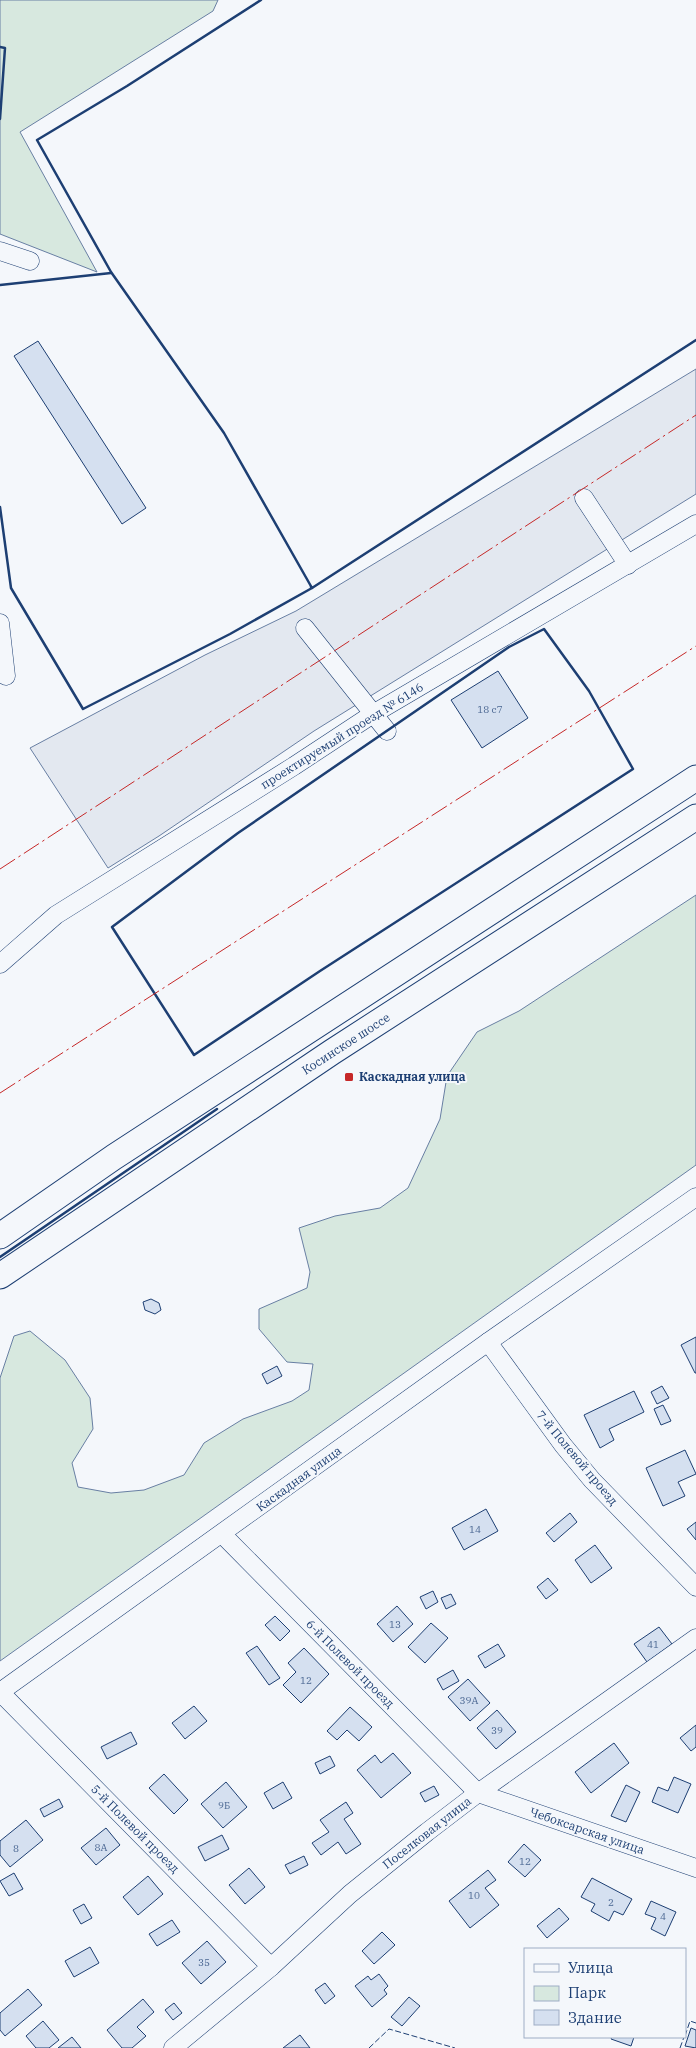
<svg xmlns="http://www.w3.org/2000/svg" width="696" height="2048" viewBox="0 0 696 2048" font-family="'IBM Plex Serif',serif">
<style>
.green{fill:#d7e8df;stroke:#687fa3}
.parking{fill:#e3e8f0;stroke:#687fa3}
.building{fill:#d5e0f0;stroke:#1d3f73}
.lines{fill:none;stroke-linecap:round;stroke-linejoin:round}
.minor-casing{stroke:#1d3f73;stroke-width:19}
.highway-casing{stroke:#1d3f73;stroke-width:27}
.minor{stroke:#f4f7fb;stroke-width:18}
.highway{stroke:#f4f7fb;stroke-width:25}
.fence{stroke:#1d3f73;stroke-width:1;stroke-dasharray:6 2.5;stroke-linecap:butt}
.wall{stroke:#1d3f73;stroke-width:2.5}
.power{stroke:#c62828;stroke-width:1;stroke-dasharray:18 4 2.5 4;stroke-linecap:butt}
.poi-dot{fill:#c62828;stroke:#f4f7fb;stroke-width:2}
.labels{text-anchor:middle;stroke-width:4;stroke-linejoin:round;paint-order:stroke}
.number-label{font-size:10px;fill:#4b6792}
.street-label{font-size:12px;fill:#1d3f73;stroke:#f4f7fb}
.poi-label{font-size:12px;font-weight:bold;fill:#1d3f73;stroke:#f4f7fb;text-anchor:start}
</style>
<rect width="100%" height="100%" fill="#f4f7fb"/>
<g class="green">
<path d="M0 0H218L213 11 20 132 97 272 0 234Z"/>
<path d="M696 895V1165L0 1661V1378L14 1336 30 1331 65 1360 90 1398 93 1429 72 1463 78 1487 111 1493 144 1490 184 1475 204 1443 243 1419 292 1401 309 1390 313 1364 287 1362 259 1329V1309L307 1288 310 1272 299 1228 335 1216 380 1208 408 1188 440 1119 447 1076 477 1032 519 1011Z"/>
</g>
<path class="parking" d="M696 369V494L314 731 159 836 108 868 30 748 205 655 296 611Z"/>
<g class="building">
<path d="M38 341 146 508 122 524 14 356Z"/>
<path d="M498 671 528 718 482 748 451 700Z"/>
<path d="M151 1299 159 1303 161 1310 155 1314 145 1310 143 1302Z"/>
<path d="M696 1337V1373H695L681 1345Z"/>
<path d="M277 1366 282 1376 267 1384 262 1374Z"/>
<path d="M662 1386 669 1398 657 1404 651 1392Z"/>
<path d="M634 1391 644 1412 609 1429 614 1440 600 1448 584 1415Z"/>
<path d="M663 1405 671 1421 661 1425 654 1409Z"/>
<path d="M685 1450 696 1474 678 1482 685 1496 663 1506 646 1468Z"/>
<path d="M486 1509 498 1531 464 1550 452 1528Z"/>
<path d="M570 1513 577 1522 554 1542 546 1533Z"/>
<path d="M696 1522V1540L687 1529Z"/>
<path d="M595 1545 612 1568 591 1583 575 1560Z"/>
<path d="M548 1578 558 1590 546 1599 537 1587Z"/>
<path d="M433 1591 438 1602 426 1609 420 1597Z"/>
<path d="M451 1594 456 1604 446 1609 441 1598Z"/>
<path d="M397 1606 413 1624 393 1642 377 1624Z"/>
<path d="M275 1616 290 1631 280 1641 265 1625Z"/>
<path d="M431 1623 448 1638 425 1663 408 1647Z"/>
<path d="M659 1627 672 1644 647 1662 634 1644Z"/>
<path d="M498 1644 505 1656 485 1668 478 1656Z"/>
<path d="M257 1646 280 1678 269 1685 246 1653Z"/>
<path d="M304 1648 329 1674 301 1703 283 1685 296 1672 288 1663Z"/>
<path d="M453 1670 459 1681 443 1690 437 1679Z"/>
<path d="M468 1679 490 1703 470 1721 448 1697Z"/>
<path d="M194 1706 207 1721 185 1739 172 1723Z"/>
<path d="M350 1707 372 1727 359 1741 347 1730 337 1740 327 1731Z"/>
<path d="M497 1710 516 1732 496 1749 477 1728Z"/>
<path d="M696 1725V1747L691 1751 680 1738Z"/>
<path d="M131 1732 137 1744 107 1759 101 1747Z"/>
<path d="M614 1743 629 1763 591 1793 575 1772Z"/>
<path d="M393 1753 411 1773 381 1798 357 1770 375 1755 381 1763Z"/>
<path d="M330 1756 335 1766 320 1774 315 1763Z"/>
<path d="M164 1774 188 1800 174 1814 149 1788Z"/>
<path d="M674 1777 691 1784 678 1813 652 1802 658 1787 668 1791Z"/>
<path d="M226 1782 247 1807 223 1828 201 1804Z"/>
<path d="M283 1782 292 1798 273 1809 264 1793Z"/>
<path d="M626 1785 640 1792 626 1822 611 1816Z"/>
<path d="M434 1786 439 1795 425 1802 420 1793Z"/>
<path d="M59 1799 63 1807 44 1817 40 1809Z"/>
<path d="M346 1802 353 1813 344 1819 361 1844 346 1854 338 1842 321 1855 312 1843 329 1832 320 1820Z"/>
<path d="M26 1820 43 1840 10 1867 0 1855V1841Z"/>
<path d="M106 1828 120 1845 96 1865 81 1848Z"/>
<path d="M222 1835 229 1849 205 1861 198 1847Z"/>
<path d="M524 1844 541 1860 525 1877 508 1862Z"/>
<path d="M304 1856 308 1865 290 1874 285 1865Z"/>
<path d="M249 1868 265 1887 245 1904 229 1885Z"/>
<path d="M488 1870 496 1880 485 1888 499 1905 470 1928 449 1901Z"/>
<path d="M14 1873 23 1889 9 1896 0 1881Z"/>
<path d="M148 1876 163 1894 138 1915 123 1897Z"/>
<path d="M592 1878 632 1899 623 1915 614 1911 609 1921 591 1911 595 1904 581 1897Z"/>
<path d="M651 1901 676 1912 665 1936 651 1929 656 1918 645 1914Z"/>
<path d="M84 1904 92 1918 81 1924 73 1910Z"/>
<path d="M559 1908 569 1919 547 1938 537 1926Z"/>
<path d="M172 1920 180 1932 157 1946 149 1934Z"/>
<path d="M382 1932 395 1945 374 1964 362 1951Z"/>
<path d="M207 1941 226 1962 201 1984 182 1963Z"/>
<path d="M90 1947 99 1963 74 1977 65 1961Z"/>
<path d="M379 1974 388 1986 384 1990 387 1994 372 2007 355 1986 368 1976 371 1980Z"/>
<path d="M325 1983 335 1996 325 2004 315 1990Z"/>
<path d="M28 1989 42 2005 5 2036 0 2030V2013Z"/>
<path d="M409 1997 420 2006 402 2026 391 2017Z"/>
<path d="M143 1999 154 2012 137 2027 146 2036 132 2048H122L107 2030Z"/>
<path d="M174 2003 182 2013 173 2020 165 2010Z"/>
<path d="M43 2021 59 2040 49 2048H36L26 2036Z"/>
<path d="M691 2028 696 2030V2048L685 2046Z"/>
<path d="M300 2035 310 2048H283Z"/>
<path d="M72 2037 81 2048H58Z"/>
<path d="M612 2037H634L631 2046 611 2039Z"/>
</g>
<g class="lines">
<g class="minor-casing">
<g id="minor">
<path d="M0 251 30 261"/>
<path d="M584 498 628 565"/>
<path d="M0 623 6 676"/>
<path d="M305 628 387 731"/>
<path d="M0 964 56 915 294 766 373 714 696 524"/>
<path d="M488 1342 563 1445 592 1480 696 1587"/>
<path d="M222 1534 478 1793 696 1868"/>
<path d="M0 1692 488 1342 696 1197"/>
<path d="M0 1692 271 1967"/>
<path d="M173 2048 271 1967 350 1894 427 1832 478 1793 696 1638"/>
</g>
</g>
<g class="highway-casing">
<g id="highway">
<path d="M0 1236 114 1157 696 778"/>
<path d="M0 1276 332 1052 696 817"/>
</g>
</g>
<use href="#minor" class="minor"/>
<use href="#highway" class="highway"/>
<g class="fence">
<path d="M127 86 261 0"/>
<path d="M685 2036 690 2021 696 2023"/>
<path d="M369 2048 389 2029 455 2048"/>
<path d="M680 2048 684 2037"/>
</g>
<g class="wall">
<path d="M261 0 127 86 37 140 111 272 224 433 312 588 696 340"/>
<path d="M0 47 5 48 0 119"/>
<path d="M0 285 111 273"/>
<path d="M0 507 11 588 83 709 230 634 312 588 311 587"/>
<path d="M544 629 589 691 633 769 320 971 194 1055 112 927 238 833 509 647Z"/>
<path d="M0 1257 217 1109"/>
</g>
<g class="power">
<path d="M0 869 696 415"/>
<path d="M0 1093 696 646"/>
</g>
</g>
<rect class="poi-dot" x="344" y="1072" width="10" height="10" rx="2.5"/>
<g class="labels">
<g class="number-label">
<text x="490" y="713">18 с7</text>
<text x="475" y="1533">14</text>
<text x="395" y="1628">13</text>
<text x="653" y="1648">41</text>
<text x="306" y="1684">12</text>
<text x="469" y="1704">39А</text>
<text x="497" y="1734">39</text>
<text x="224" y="1809">9Б</text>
<text x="101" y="1851">8А</text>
<text x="16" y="1852">8</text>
<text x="525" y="1865">12</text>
<text x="474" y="1899">10</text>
<text x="611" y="1906">2</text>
<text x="663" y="1920">4</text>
<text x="204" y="1966">35</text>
</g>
<g class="street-label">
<text transform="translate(342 736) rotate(-32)" y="4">проектируемый проезд № 6146</text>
<text transform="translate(346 1044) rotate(-33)" y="4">Косинское шоссе</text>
<text transform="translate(577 1458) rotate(50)" y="4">7-й Полевой проезд</text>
<text transform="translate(299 1479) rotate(-36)" y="4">Каскадная улица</text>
<text transform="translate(350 1664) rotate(45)" y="4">6-й Полевой проезд</text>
<text transform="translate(135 1829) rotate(45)" y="4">5-й Полевой проезд</text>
<text transform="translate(587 1831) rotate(19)" y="4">Чебоксарская улица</text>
<text transform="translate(427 1833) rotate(-38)" y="4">Поселковая улица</text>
</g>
<g class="poi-label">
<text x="359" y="1081">Каскадная улица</text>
</g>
</g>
<rect x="524" y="1948" width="162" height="90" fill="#f4f7fb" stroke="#9eadc5"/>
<rect x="534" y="1964" width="25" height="8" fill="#f4f7fb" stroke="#9eadc5"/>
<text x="568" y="1973" font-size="15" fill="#1d3f73">Улица</text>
<rect x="534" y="1986" width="25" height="15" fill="#d7e8df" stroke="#9eadc5"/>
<text x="568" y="1998" font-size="15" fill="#1d3f73">Парк</text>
<rect x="534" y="2010" width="25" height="15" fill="#d5e0f0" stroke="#9eadc5"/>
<text x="568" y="2023" font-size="15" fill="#1d3f73">Здание</text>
</svg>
